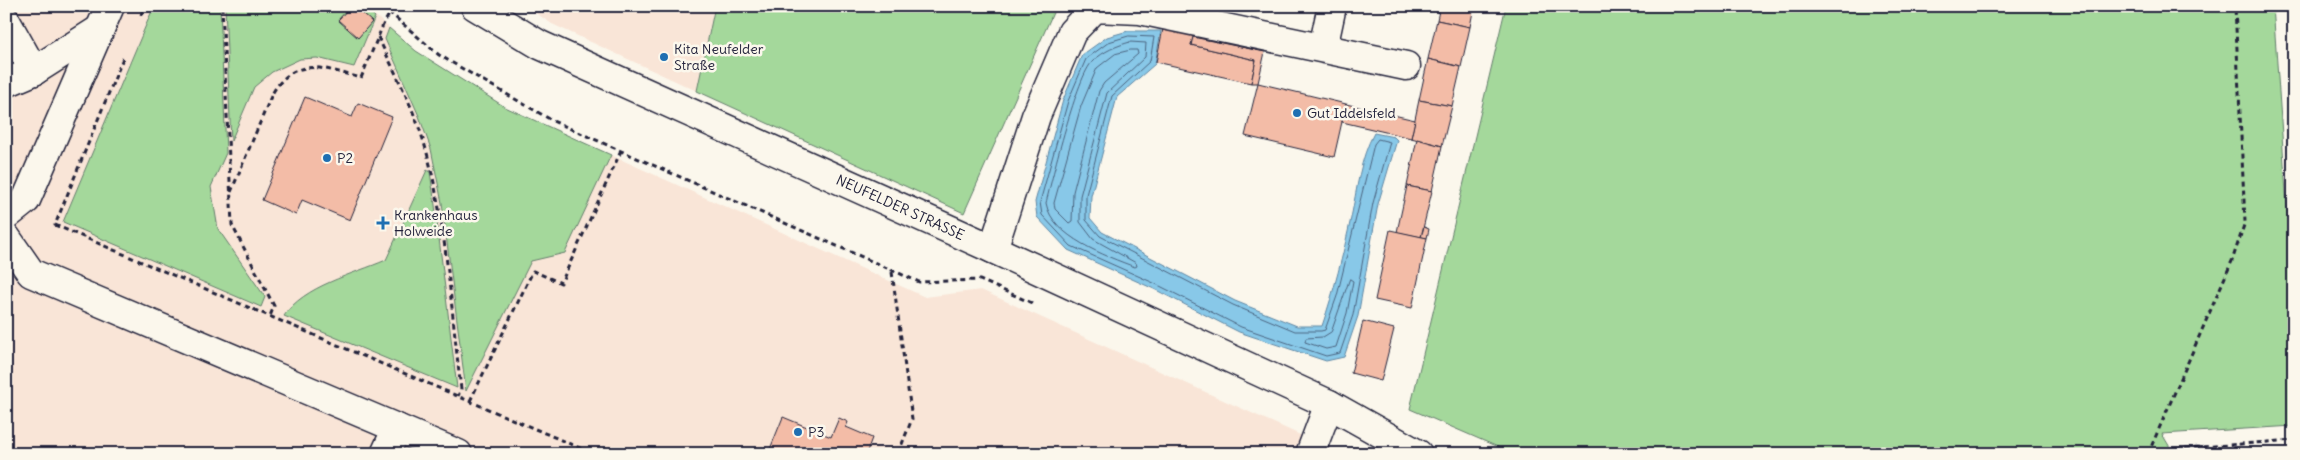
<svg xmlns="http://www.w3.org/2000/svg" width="2300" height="460" viewBox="0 0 2300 460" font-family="Delius,sans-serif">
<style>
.built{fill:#f9e5d7}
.green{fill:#a4d89b;stroke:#637d6b}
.water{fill:#88c8e8;stroke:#5f86a3}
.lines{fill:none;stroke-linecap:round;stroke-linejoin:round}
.shore{stroke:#4b6480;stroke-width:1}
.building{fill:#f3bca7;stroke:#22223b}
.minor-casing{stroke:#22223b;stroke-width:31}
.path{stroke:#22223b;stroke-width:3;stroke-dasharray:5 4;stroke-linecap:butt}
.minor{stroke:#fbf7ec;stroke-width:28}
.poi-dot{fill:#1f6fb2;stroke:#fbf7ec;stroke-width:2}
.labels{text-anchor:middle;stroke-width:5;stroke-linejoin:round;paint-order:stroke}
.poi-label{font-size:14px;fill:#22223b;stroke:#fbf7ec;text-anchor:start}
.street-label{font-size:14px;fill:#22223b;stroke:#fbf7ec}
</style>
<rect width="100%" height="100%" fill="#fbf7ec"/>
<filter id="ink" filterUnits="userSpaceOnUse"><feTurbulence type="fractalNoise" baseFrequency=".02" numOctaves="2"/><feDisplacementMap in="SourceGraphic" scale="10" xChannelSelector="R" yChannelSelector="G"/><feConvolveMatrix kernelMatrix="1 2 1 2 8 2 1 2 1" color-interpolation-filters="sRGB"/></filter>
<g filter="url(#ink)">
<g class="built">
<path d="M6 6H364L416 51 505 107 925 297 981 290 1342 454H6Z"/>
<path d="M525 6H715L697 91 552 24Z"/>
</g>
<g class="green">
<path d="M154 6H220L226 153 211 187 218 229 265 297 261 307 63 222Z"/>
<path d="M225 6H364L375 17 354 67 317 58 300 59 272 72 254 87 231 141Z"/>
<path d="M715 6H1056L964 213 697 91Z"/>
<path d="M1506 6H2273L2294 307V426L2162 434 2174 454H1514L1410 409Z"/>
<path d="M389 28 416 51 505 107 611 155 565 253 531 261 466 391 442 203 431 149 419 116 385 39Z"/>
<path d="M427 170 430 172 435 205 457 388 284 316C303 286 354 274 386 260Z"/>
</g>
<path class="water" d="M1128 31H1161L1155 64 1117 97 1091 196 1090 218 1102 232 1235 301 1297 326H1322C1334 291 1343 255 1351 218 1357 190 1360 158 1374 133L1394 137 1397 140 1378 204 1358 316 1344 357 1326 361 1239 332 1154 289 1068 250 1037 217 1035 202 1063 100 1082 55 1107 37Z"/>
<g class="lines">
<g class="shore">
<path d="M1129 36 1154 37 1150 61 1112 96 1086 195V220L1100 236 1233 305 1295 331H1321L1325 330 1337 296 1374 144 1378 139 1390 142 1373 203 1353 315 1340 353 1326 356 1241 327 1156 284 1071 246 1042 215 1040 202 1068 101 1086 59 1109 42Z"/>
<path d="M1130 42 1146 43 1145 57 1107 93 1080 196V222L1093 239 1136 263 1137 266 1135 267C1106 256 1052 237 1046 203 1052 178 1077 75 1093 61 1104 51 1116 46 1130 42Z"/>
<path d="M1131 50H1137L1138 54 1104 83 1099 91 1073 192 1072 221 1069 223 1055 209 1054 203 1081 106 1097 68 1115 54Z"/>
<path d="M1350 279 1353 281 1347 313 1336 347 1326 349 1305 342 1306 338 1323 337 1331 332Z"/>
</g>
</g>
<g class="building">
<path d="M351 6H354L372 22 358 38 338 20Z"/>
<path d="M1440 6H1474L1470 27 1437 20Z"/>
<path d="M1437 20 1470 27 1461 67 1428 59Z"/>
<path d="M1164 24 1195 31 1191 45 1256 60 1251 83 1156 62Z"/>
<path d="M1193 37 1265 52 1258 83H1251L1256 60 1191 45Z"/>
<path d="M1428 59 1461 67 1452 106 1419 100Z"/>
<path d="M1258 83 1346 104 1334 157 1245 136Z"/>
<path d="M305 97 352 117 358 103 392 117 350 220 302 200 296 215 262 200Z"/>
<path d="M1419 100 1452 106 1442 146 1411 138Z"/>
<path d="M1346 104 1415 120 1411 138 1342 122Z"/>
<path d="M1417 139 1442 146 1432 191 1407 186Z"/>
<path d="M1407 186 1432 191 1421 237 1397 232Z"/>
<path d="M1424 227 1429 229 1427 238 1421 237Z"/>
<path d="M1390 230 1427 238 1412 308 1375 300Z"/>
<path d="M1363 321 1394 329 1381 381 1351 373Z"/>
<path d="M783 417 831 437 839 418 848 422 846 427 872 438 866 454H768Z"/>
</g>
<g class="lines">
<g class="minor-casing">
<g id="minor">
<path id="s1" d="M475 6 540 45 993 249 1329 404 1418 454"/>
<path d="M6 21 34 71"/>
<path d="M1323 48 1332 6"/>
<path d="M6 83 34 71 100 29"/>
<path d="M6 216 26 200 110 6"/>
<path d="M6 237 31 273 458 454"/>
<path d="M993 249 1036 116 1072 32 1095 8 1140 10 1406 66"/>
<path d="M385 454 397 428"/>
<path d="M1310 454 1329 404"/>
</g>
</g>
<g class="path">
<path d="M222 6 232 225 274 306 270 316"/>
<path d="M382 6 439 55 553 121 919 282 980 280 1034 304"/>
<path d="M141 15 144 6"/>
<path d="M378 37C396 75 416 112 427 153 447 229 451 310 461 389L458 396"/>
<path d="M123 58 55 225 594 454"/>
<path d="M231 192 272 94C295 54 325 69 361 78L383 25 390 13"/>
<path d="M892 272 912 419 898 454"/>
<path d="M470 401 533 271 561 283 621 151"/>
<path d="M2149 451 2294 440"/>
<path d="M2148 454 2232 261 2245 222 2235 6"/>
</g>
<use href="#minor" class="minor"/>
</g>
</g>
<g class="poi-dot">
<circle cx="664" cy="57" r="5"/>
<circle cx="1297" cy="113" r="5"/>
<circle cx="327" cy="158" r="5"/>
<path d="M380.5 215.5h5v5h5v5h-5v5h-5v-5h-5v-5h5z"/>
<circle cx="798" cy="432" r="5"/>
</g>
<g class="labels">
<g class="poi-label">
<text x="674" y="54">Kita Neufelder<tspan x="674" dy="16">Straße</tspan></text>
<text x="1307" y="118">Gut Iddelsfeld</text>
<text x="337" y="163">P2</text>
<text x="394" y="220">Krankenhaus<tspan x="394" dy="16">Holweide</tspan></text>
<text x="808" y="437">P3</text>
</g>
<g class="street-label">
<text dy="5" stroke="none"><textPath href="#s1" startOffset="471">NEUFELDER STRASSE</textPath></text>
</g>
</g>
<rect width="2300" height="460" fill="none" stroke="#fbf7ec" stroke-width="25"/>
<rect x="12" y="12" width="2275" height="435" fill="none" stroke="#22223b" stroke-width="2" filter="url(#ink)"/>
</svg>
